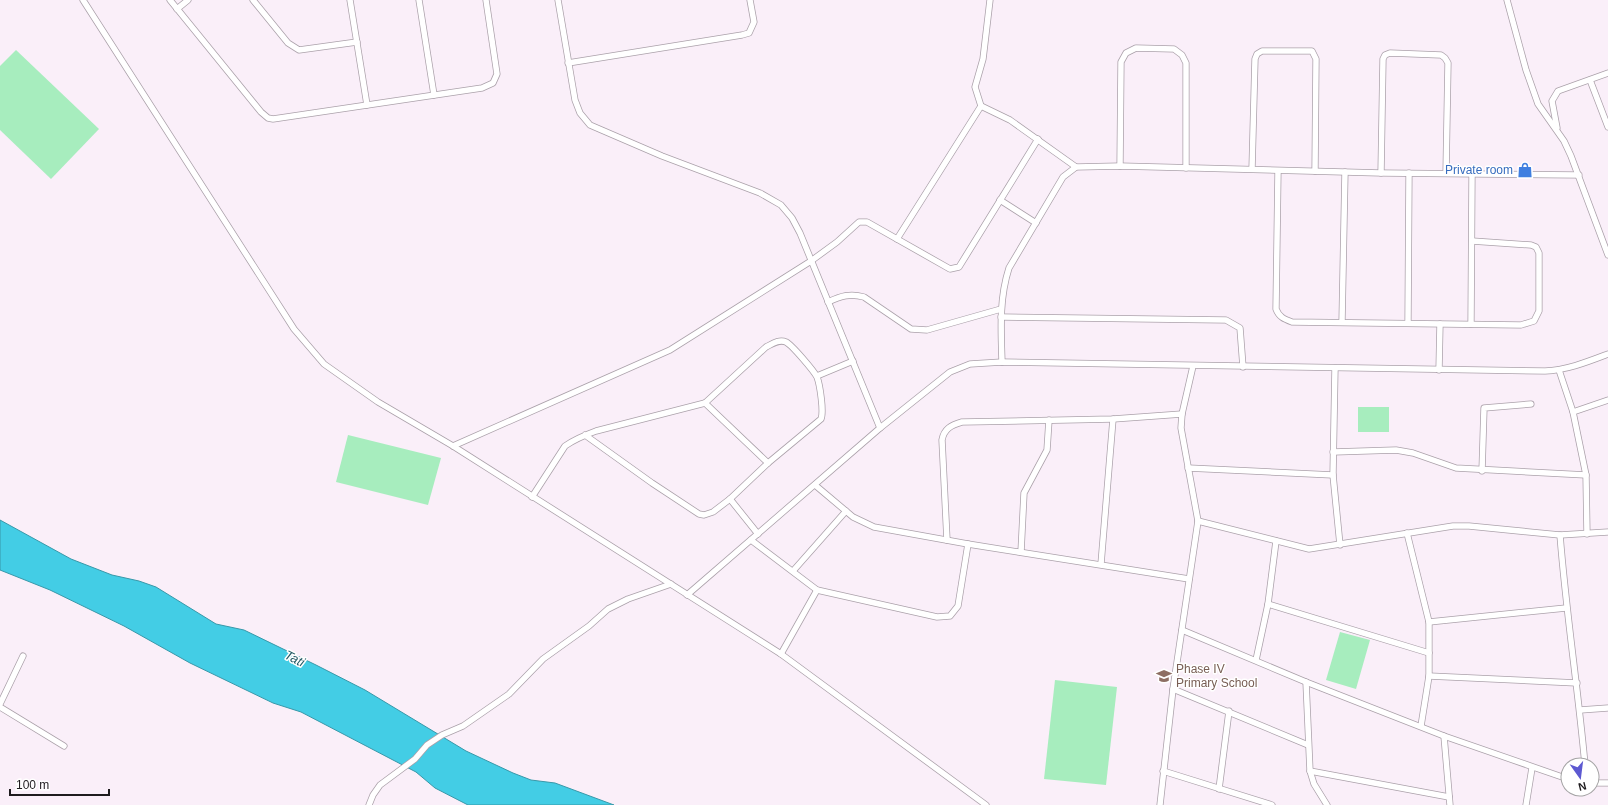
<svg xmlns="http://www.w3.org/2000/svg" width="1608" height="805" viewBox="0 0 1608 805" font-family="Helvetica,sans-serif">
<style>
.green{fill:#a7edbe}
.water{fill:#43cde5;stroke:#3898a9}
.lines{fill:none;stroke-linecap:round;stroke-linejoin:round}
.minor-casing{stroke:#aba1aa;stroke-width:7}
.minor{stroke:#fff;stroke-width:5.5}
.labels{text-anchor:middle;stroke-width:3;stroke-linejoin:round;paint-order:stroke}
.shop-label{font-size:12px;fill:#366cbe;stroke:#fff;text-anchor:end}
.education-label{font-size:12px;fill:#785e54;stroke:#fff;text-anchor:start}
.water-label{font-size:13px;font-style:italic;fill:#265d68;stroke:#fff}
</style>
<rect width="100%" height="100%" fill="#faeff9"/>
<g class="green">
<path d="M16 50 99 129 51 179 0 130V66Z"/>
<rect x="1358" y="407" width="31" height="25"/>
<path d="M348 435 441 458 428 505 336 482Z"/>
<path d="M1340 632 1370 640 1356 689 1326 680Z"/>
<path d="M1055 680 1117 687 1106 785 1044 779Z"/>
</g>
<path class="water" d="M0 520 71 559 112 575 139 581 156 587 216 624 244 630 316 665 365 690 466 751 513 773 531 780 555 783 614 805H468L435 788 416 772 301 712 273 703 190 663 124 626 50 590 0 570Z"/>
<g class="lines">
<g class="minor-casing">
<g id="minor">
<path d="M83 0 294 329 324 364 378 402 453 446 781 654 986 805"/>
<path d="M170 0 261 112 268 118 273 119 482 88 493 83 497 74 486 0"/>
<path d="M253 0 288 43 299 50 357 42"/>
<path d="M350 0 367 105"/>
<path d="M419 0 434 95"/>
<path d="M558 0 575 100 580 113 590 125 662 156 760 193 781 205 792 218 800 233 880 428"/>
<path d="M990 0 983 59 975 87 981 106 1010 120 1076 167"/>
<path d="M1507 0 1526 70 1538 104 1564 141 1571 156 1608 255"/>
<path d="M177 9 188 0"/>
<path d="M568 63 742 35 749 33 754 22 750 0"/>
<path d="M1590 80 1608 127"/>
<path d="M1557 128 1552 101 1558 91 1608 73"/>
<path d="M1120 166 1121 62 1126 53 1136 48 1174 49 1182 55 1186 63V168"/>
<path d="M1252 169 1255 59 1257 54 1262 51H1312L1316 59 1315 171"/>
<path d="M1278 171 1276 309C1279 317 1284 319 1292 322L1521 325 1534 321 1539 311V253L1536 247 1531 245 1472 241"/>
<path d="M1381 173 1383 59 1385 55 1390 53 1441 55 1445 58 1448 63 1446 173"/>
<path d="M1000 200 1036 223"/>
<path d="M897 239 981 106"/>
<path d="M828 302C841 296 850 293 864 297L911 329 927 330 1001 309"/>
<path d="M1001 317 1226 320 1240 328 1243 367"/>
<path d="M1342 322 1345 172"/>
<path d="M1408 323 1409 173"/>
<path d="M1471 324 1472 175"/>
<path d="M1002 362C1001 330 999 299 1009 268L1063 177 1076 167 1120 166 1381 173 1579 175"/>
<path d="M1335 368 1333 475 1340 545"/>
<path d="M1439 370 1440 324"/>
<path d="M1559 370 1573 412 1608 400"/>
<path d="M817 376 853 361"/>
<path d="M705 403 768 463"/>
<path d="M1573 412 1586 475 1587 534"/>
<path d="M453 446 670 350 811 261 837 242 859 222H867L950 269 959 267 1038 139"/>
<path d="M1333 452 1396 450 1413 453 1456 468 1586 475"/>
<path d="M1188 468 1333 475"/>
<path d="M1482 471 1484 408 1531 404"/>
<path d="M815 485 853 517 874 527 968 544 1189 579"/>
<path d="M532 497 565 446C575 439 585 435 596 431L705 403 766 347C772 344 779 339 786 342 792 345 814 371 817 377 820 385 824 412 821 419L768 463 730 499 713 512 704 515 699 514 652 483 585 435"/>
<path d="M730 499 758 534"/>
<path d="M1198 521 1309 549 1453 526H1469L1560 535 1608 532"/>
<path d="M1407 533 1429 622V676L1421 726"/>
<path d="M1560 535C1566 612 1578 688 1585 765"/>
<path d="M751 540 817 590 937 617 950 616 958 606 968 544"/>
<path d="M947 540 942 440C944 429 951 425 962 422L1113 419 1182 414"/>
<path d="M1021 552 1024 493 1047 450 1049 420"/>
<path d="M1101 564 1113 419"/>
<path d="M793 571 846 511"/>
<path d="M687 595 880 428 950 372 970 364 1002 362 1545 371C1567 370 1587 362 1608 354"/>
<path d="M1268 604 1429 653"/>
<path d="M1429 622 1566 608"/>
<path d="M1182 630 1306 682 1444 736 1568 779"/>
<path d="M781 654 817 590"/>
<path d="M1256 660 1268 604 1276 541"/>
<path d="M1429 676 1577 683"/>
<path d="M1306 682 1310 771 1314 784 1327 805"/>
<path d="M1173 689 1308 745"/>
<path d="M0 704 23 656"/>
<path d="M0 707 64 746"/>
<path d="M1580 710 1608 708"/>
<path d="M1444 736 1450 805"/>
<path d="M1163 771 1272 805"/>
<path d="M1310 771 1449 797"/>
<path d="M1592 783H1608"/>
<path d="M1219 789 1229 711"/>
<path d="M369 805 373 795 380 785 415 759 427 745 442 735 463 726 509 694 543 659 589 626 608 609 628 599 671 584"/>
<path d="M1160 805 1173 689 1198 521 1181 428 1182 414 1193 366"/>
<path d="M1526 805 1532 768"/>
</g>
</g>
<use href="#minor" class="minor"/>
</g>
<defs>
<g id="shop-bare" transform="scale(1.2)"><path d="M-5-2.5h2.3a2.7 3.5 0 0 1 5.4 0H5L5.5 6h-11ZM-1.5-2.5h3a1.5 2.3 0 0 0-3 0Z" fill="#3f7fe0" stroke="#fff" stroke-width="2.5" paint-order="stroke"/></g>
<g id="school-bare" transform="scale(1.2)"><path d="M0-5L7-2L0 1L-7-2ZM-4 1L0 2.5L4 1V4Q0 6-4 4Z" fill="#8d6e63" stroke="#fff" stroke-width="2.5" paint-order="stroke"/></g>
</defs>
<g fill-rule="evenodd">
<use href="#shop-bare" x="1525" y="170"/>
<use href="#school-bare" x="1164" y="676"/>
</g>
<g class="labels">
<g class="shop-label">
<text x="1513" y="174">Private room</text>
</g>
<g class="education-label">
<text x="1176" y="673">Phase IV<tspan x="1176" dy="14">Primary School</tspan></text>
</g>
<g class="water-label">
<text transform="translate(295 658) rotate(27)" y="5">Tati</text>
</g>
</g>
<g transform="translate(1580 777) rotate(166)"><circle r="19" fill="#ffffff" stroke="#a5a4a5"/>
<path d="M0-3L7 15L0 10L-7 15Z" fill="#5d59d1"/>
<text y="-6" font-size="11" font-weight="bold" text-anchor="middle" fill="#1e1b1e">N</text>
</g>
<path d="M10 789v6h99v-6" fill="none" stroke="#1e1b1e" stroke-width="2"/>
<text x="16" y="789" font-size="12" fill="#1e1b1e" stroke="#ffffff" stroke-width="3" paint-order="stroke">100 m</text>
</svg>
